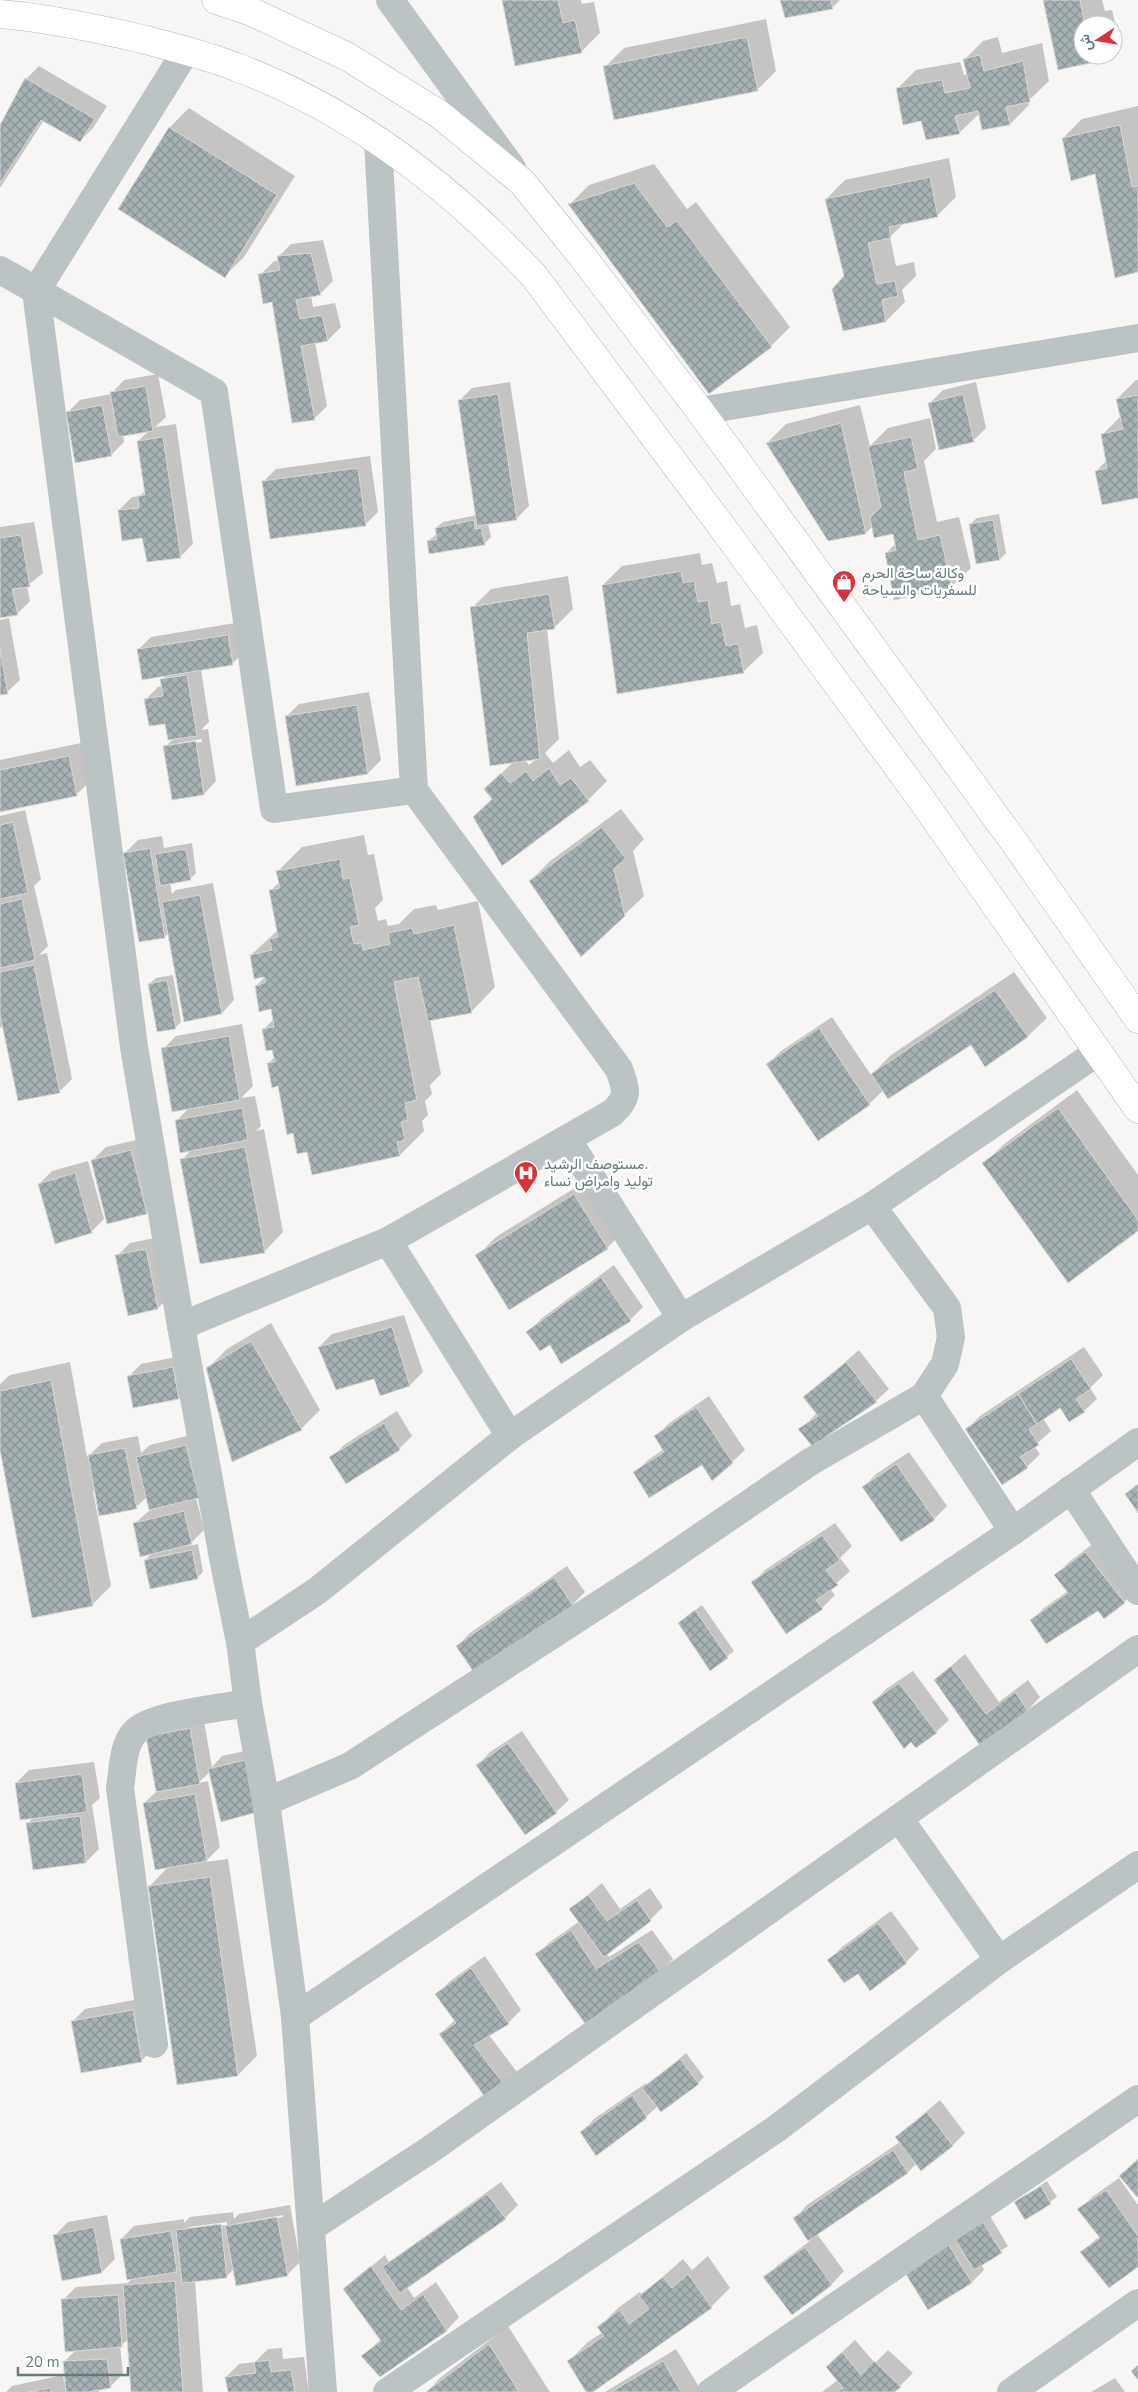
<svg xmlns="http://www.w3.org/2000/svg" width="1138" height="2392" viewBox="0 0 1138 2392" font-family="'Nunito Sans',Vazirmatn,sans-serif">
<style>
.shadow{fill:#0003;fill-rule:evenodd}
.building{fill:url(#building-cross-hatch);stroke:#d9d8d7}
.lines{fill:none;stroke-linecap:round;stroke-linejoin:round}
.major-casing{stroke:#b0b7b9;stroke-width:29}
.minor{stroke:#bcc3c4;stroke-width:28}
.major{stroke:#fff;stroke-width:28}
.labels{text-anchor:middle;stroke-width:5;stroke-linejoin:round;paint-order:stroke}
.poi-label{font-size:15px;fill:#647a7e;stroke:#fff;text-anchor:start}
</style>
<defs>
<pattern id="building-cross-hatch" width="8" height="8" patternUnits="userSpaceOnUse" patternTransform="scale(1.25)"><rect width="8" height="8" fill="#a6b1b4"/><path d="M0 0l8 8M0 8l8-8" fill="none" stroke="#8b9598"/></pattern>
</defs>
<rect width="100%" height="100%" fill="#f7f6f4"/>
<g class="shadow">
<path d="M503 0H581L582 4 594 2 600 33 581 52Z"/>
<path d="M781 0H840L832 8Z"/>
<path d="M1044 0H1102L1105 11 1112 10 1119 41 1113 47V25H1083V55H1105L1100 60 1059 69Z"/>
<path d="M766 19 776 71 757 90 605 67 624 48Z"/>
<path d="M998 37 1002 53 1042 43 1049 81 1028 101 1029 105 1010 124 983 129 980 113 959 133 922 119 897 89 916 70 960 62 964 75 968 74 964 60 983 41Z"/>
<path d="M39 66 107 106 93 128 80 141 44 120 0 188V128L26 79Z"/>
<path d="M1138 106V271L1096 173 1063 138 1082 119Z"/>
<path d="M189 108 295 176 244 257 225 276 120 208 170 127Z"/>
<path d="M949 158 956 197 937 216 904 223 890 237 896 266 914 262 916 276 902 290 905 302 886 321 826 199 845 180Z"/>
<path d="M654 164 687 209 696 202 790 327 771 346 570 204 589 185Z"/>
<path d="M323 240 333 281 320 294 311 296 313 307 335 303 341 327 328 340 315 342 327 406 314 419 273 300 260 275 273 262 279 260 278 257 291 244Z"/>
<path d="M158 374 166 417 155 427 176 424 193 544 180 557 143 537 119 510 132 497 140 496 146 490 138 441 149 431 123 435 124 442 111 455 67 413 80 400 111 394 124 380Z"/>
<path d="M1136 380H1138V497L1096 471 1107 460 1102 435 1121 416 1117 399Z"/>
<path d="M510 382 529 506 516 519 488 524 491 537 484 544 428 541 437 534 436 528 443 522 477 515 459 401 472 388Z"/>
<path d="M976 382 986 428 973 441 930 403 943 390Z"/>
<path d="M860 405 870 446 888 428 930 418 936 449 924 461 937 522 959 517 971 568 951 587 886 553 896 543 894 533 873 526 866 533 767 443 786 424Z"/>
<path d="M370 456 378 512 365 525 263 482 276 469Z"/>
<path d="M999 514 1006 553 1000 559 970 524 977 518Z"/>
<path d="M34 522 43 573 27 586 30 601 17 614 0 617V527Z"/>
<path d="M700 553 702 565 712 563 717 583 727 581 731 606 740 604 745 628 757 625 763 653 743 672 603 585 622 566Z"/>
<path d="M568 576 573 609 554 628 547 629 559 739 545 753 553 763 569 750 580 767 590 760 607 781 588 800 493 798 486 789 514 761 472 608 491 589ZM538 758 529 765 525 760Z"/>
<path d="M9 618 20 680 7 692 0 694V620Z"/>
<path d="M241 622 245 651 232 664 201 669 209 722 201 730 208 729 216 781 204 794 165 747 174 738 166 723 145 700 158 687 163 686 162 680 167 674 138 650 151 637ZM202 739V742L178 745V743Z"/>
<path d="M369 692 381 760 368 773 286 717 299 704Z"/>
<path d="M81 743 89 782 76 795 0 810V760Z"/>
<path d="M621 809 644 839 633 851 644 896 624 915 530 881 549 862Z"/>
<path d="M25 810 41 879 34 886 48 946 39 955 47 953 72 1079 59 1092 3 1025 0 1028V816Z"/>
<path d="M364 835 368 855 374 854 383 900 375 908 378 921 386 919 388 926 399 924 414 909 436 905 438 910 478 901 495 987 471 1012 430 1019 441 1074 430 1085 432 1094 425 1101 428 1115 422 1121 424 1131 400 1155 313 1173 308 1150 294 1132 279 1084 268 1064 275 1056 263 1030 274 1019 272 1008 256 986 265 977 251 955 278 930 271 890 280 882 277 872 302 847Z"/>
<path d="M162 836 164 848 192 843 196 873 190 879 170 883 172 894 176 890 213 883 234 1000 222 1013 169 933 164 937 125 853 138 840Z"/>
<path d="M1014 972 1047 1018 1028 1036 986 1066 971 1044 884 1090 869 1104 768 1064 781 1051 832 1017 871 1075 891 1055Z"/>
<path d="M173 975 181 1022 175 1028 149 984 156 978Z"/>
<path d="M242 1024 253 1086 241 1098 255 1096 261 1126 256 1131 264 1129 283 1232 264 1252 182 1160 192 1149 176 1121 189 1108 163 1049 176 1036Z"/>
<path d="M1077 1090 1138 1175V1229L984 1164 1003 1145Z"/>
<path d="M144 1138 159 1200 146 1213 93 1160 106 1147Z"/>
<path d="M88 1161 104 1219 91 1232 39 1184 52 1171Z"/>
<path d="M594 1176 626 1229 607 1248 509 1308 477 1256 496 1237Z"/>
<path d="M159 1237 171 1295 158 1308 117 1256 130 1243Z"/>
<path d="M614 1265 643 1307 630 1320 528 1332 541 1319Z"/>
<path d="M404 1315 423 1372 410 1385 375 1377 319 1347 332 1334Z"/>
<path d="M271 1323 320 1410 301 1429 208 1368 227 1349Z"/>
<path d="M1084 1347 1103 1375 1090 1388 1097 1399 1084 1411 1060 1406 1043 1418 1051 1431 1034 1446 1040 1454 1027 1467 967 1429 980 1416Z"/>
<path d="M859 1350 889 1389 876 1401 800 1430 817 1413 805 1397Z"/>
<path d="M186 1355 192 1385 179 1398 128 1377 141 1364Z"/>
<path d="M70 1362 87 1457 102 1443 138 1436 141 1453 150 1445 199 1433 196 1498 204 1530 188 1546 198 1544 203 1572 197 1578 145 1560 153 1552 134 1524 150 1510 147 1497 136 1507 93 1491 111 1586 92 1605 0 1443V1384L10 1375Z"/>
<path d="M709 1396 745 1450 732 1462 703 1463 635 1473 648 1460 664 1449 656 1437 668 1424Z"/>
<path d="M397 1411 412 1436 399 1449 347 1482 331 1458 344 1445Z"/>
<path d="M909 1452 947 1506 934 1519 902 1540 864 1487 876 1474Z"/>
<path d="M835 1523 852 1546 840 1558 850 1571 830 1589 835 1595 822 1608 752 1583 765 1570Z"/>
<path d="M1098 1540 1137 1590 1124 1602 1099 1610 1031 1621 1044 1608 1068 1591 1056 1575 1069 1562Z"/>
<path d="M567 1566 585 1592 572 1605 457 1646 470 1633Z"/>
<path d="M702 1605 734 1651 710 1670 679 1623Z"/>
<path d="M965 1654 999 1702 1028 1680 1040 1697 1028 1710 981 1745 935 1680Z"/>
<path d="M913 1671 949 1720 936 1732 911 1741 873 1702 886 1689Z"/>
<path d="M203 1716 212 1767 222 1756 258 1748 270 1798 210 1772 198 1783 208 1781 220 1847 205 1862 228 1859 257 2056 238 2075 150 1886 169 1866 144 1803 157 1791 147 1737Z"/>
<path d="M522 1731 569 1800 556 1812 478 1765 490 1752Z"/>
<path d="M94 1762 100 1798 92 1805 99 1849 86 1862 34 1869 27 1824 34 1817 16 1783 29 1770Z"/>
<path d="M602 1883 620 1909 650 1888 663 1907 650 1920 607 1953 609 1957 652 1930 673 1959 660 1972 587 2023 537 1954 550 1942 580 1921 571 1909Z"/>
<path d="M891 1911 919 1949 906 1962 858 1972 829 1960 842 1947Z"/>
<path d="M485 1956 521 2010 508 2023 489 2035 520 2076 507 2089 440 2034 455 2020 437 1994 450 1981Z"/>
<path d="M145 1998 154 2048 141 2061 72 2022 85 2009Z"/>
<path d="M686 2053 704 2077 698 2083 658 2106 646 2117 582 2132 594 2119 646 2083 647 2085Z"/>
<path d="M940 2100 965 2133 952 2146 917 2163 908 2172 817 2234 844 2271 832 2284 792 2313 765 2278 778 2265 810 2241 795 2218 807 2205 900 2142 896 2137Z"/>
<path d="M1119 2178 1138 2205V2266L1081 2252 1100 2236 1079 2210 1092 2197Z"/>
<path d="M1047 2181 1057 2197 1026 2218 1016 2202Z"/>
<path d="M501 2182 518 2205 505 2218 407 2287 414 2298 436 2282 459 2317 447 2330 380 2376 363 2356 381 2339 345 2289 385 2255 389 2262Z"/>
<path d="M290 2205 300 2262 287 2275 234 2269 227 2276 195 2280 203 2392H132L129 2339 120 2346 123 2374 110 2387 102 2388 98 2392H6L12 2386 63 2375 64 2382 66 2381 64 2362 76 2350 63 2300 76 2287 128 2283 133 2277 121 2239 134 2226 184 2219V2223L190 2217 233 2212 234 2219 239 2214ZM283 2215V2217L239 2225V2223ZM227 2222V2225L189 2229V2227Z"/>
<path d="M107 2215 115 2259 102 2272 55 2235 68 2222Z"/>
<path d="M990 2216 1008 2246 981 2264 984 2270 972 2282 905 2271Z"/>
<path d="M708 2256 730 2288 711 2307 591 2392H588L569 2361 588 2342 603 2332 599 2327 618 2308 640 2292 642 2295 683 2259 692 2270Z"/>
<path d="M508 2326 550 2392H427L440 2378Z"/>
<path d="M855 2340 875 2363 888 2350 913 2373 894 2392H822L838 2380 840 2354Z"/>
<path d="M282 2348 283 2359 304 2357 309 2392H229L226 2377 239 2364 255 2362 268 2349Z"/>
<path d="M676 2349 701 2390 699 2392H605Z"/>
<path d="M1115 2378 1125 2392H1091Z"/>
</g>
<g class="building">
<path d="M502 0H558L563 23 575 20 582 53 515 66Z"/>
<path d="M780 0H831L833 9 785 18Z"/>
<path d="M1043 0H1080L1085 25H1083V55H1099L1100 61 1058 70Z"/>
<path d="M747 37 758 91 614 120 603 66Z"/>
<path d="M980 55 984 71 1023 61 1030 102 1006 107 1010 125 982 130 978 111 955 116 960 134 926 140 921 121 903 125 896 88 942 80 945 93 970 88 963 59Z"/>
<path d="M25 78 95 119 80 142 41 120 0 183V125Z"/>
<path d="M1120 125 1132 187 1138 186V272L1115 278 1095 174 1071 181 1062 138Z"/>
<path d="M169 127 277 195 225 278 118 209Z"/>
<path d="M930 177 938 217 889 227 891 238 868 243 877 284 895 281 898 296 882 300 886 322 843 331 832 289 844 276 825 199Z"/>
<path d="M634 183 667 227 677 221 772 347 709 394 568 204Z"/>
<path d="M311 253 321 295 296 300 300 319 322 315 328 341 301 346 315 420 292 423 272 302 263 304 258 274 280 270 277 256Z"/>
<path d="M146 386 153 431 118 437 110 392Z"/>
<path d="M498 394 517 520 477 526 458 400Z"/>
<path d="M963 394 974 442 939 450 928 403Z"/>
<path d="M1138 395V498L1102 505 1095 471 1107 468 1101 434 1123 429 1116 399Z"/>
<path d="M102 405 112 456 75 463 66 412Z"/>
<path d="M841 423 866 534 828 541 766 443Z"/>
<path d="M163 437 181 558 147 562 142 538 122 541 118 510 139 508 138 496 145 495 137 441Z"/>
<path d="M911 437 918 469 904 472 918 540 940 535 952 588 894 600 885 553 896 550 893 534 874 538 870 518 881 507 868 446Z"/>
<path d="M358 468 366 526 270 539 262 481Z"/>
<path d="M474 520 475 529 481 528 485 545 429 554 427 541 437 539 435 528Z"/>
<path d="M993 520 1000 560 976 564 969 524Z"/>
<path d="M21 535 30 587 12 589 18 615 0 618V538Z"/>
<path d="M681 571 683 583 694 581 698 602 708 600 712 624 721 622 726 646 738 644 744 673 617 694 602 585Z"/>
<path d="M549 594 555 629 527 633 540 759 490 766 470 607Z"/>
<path d="M228 635 233 665 142 680 137 649Z"/>
<path d="M0 649 8 694 0 695Z"/>
<path d="M187 675 197 736 168 740 165 724 149 726 144 699 163 696 160 679Z"/>
<path d="M357 705 368 774 296 786 285 716Z"/>
<path d="M196 741 204 795 172 800 163 746Z"/>
<path d="M69 756 77 796 0 812V770Z"/>
<path d="M549 768 560 785 571 778 589 801 502 866 473 817 492 799 484 789 501 773 510 783 526 771 533 781Z"/>
<path d="M13 822 28 893 0 899V825Z"/>
<path d="M602 827 626 859 614 869 625 916 581 957 529 881Z"/>
<path d="M150 848 165 938 139 942 123 853Z"/>
<path d="M186 849 191 880 160 886 155 854Z"/>
<path d="M340 859 343 879 350 878 359 925 350 927 354 944 362 943 363 950 390 944 388 933 412 928 414 934 454 925 472 1013 428 1021 418 977 394 982 417 1100 405 1103 408 1120 401 1122 405 1140 397 1142 400 1156 312 1175 307 1152 297 1154 293 1133 287 1135 278 1086 272 1088 267 1063 275 1062 272 1050 266 1051 262 1029 274 1027 271 1009 259 1012 255 986 266 982 264 977 254 979 250 955 272 950 269 939 278 937 269 890 280 888 276 871Z"/>
<path d="M200 895 222 1014 184 1022 162 902Z"/>
<path d="M22 899 35 960 0 968V904Z"/>
<path d="M34 965 60 1093 18 1101 0 1015V972Z"/>
<path d="M167 980 176 1029 157 1032 148 984Z"/>
<path d="M995 990 1028 1037 985 1067 971 1045 888 1099 871 1074Z"/>
<path d="M819 1028 870 1105 818 1141 766 1064Z"/>
<path d="M229 1036 240 1100 172 1112 161 1048Z"/>
<path d="M242 1108 248 1140 180 1153 175 1120Z"/>
<path d="M1058 1108 1138 1220V1231L1068 1283 982 1163Z"/>
<path d="M245 1147 265 1253 200 1264 180 1159Z"/>
<path d="M131 1150 147 1214 107 1224 91 1160Z"/>
<path d="M75 1173 92 1233 55 1244 38 1184Z"/>
<path d="M574 1194 608 1249 509 1310 475 1255Z"/>
<path d="M146 1249 158 1309 128 1316 115 1255Z"/>
<path d="M601 1277 631 1321 561 1364 550 1345 540 1351 526 1332Z"/>
<path d="M392 1327 410 1386 380 1396 374 1379 336 1390 318 1347Z"/>
<path d="M251 1341 302 1430 232 1462 206 1368Z"/>
<path d="M1071 1359 1091 1389 1076 1399 1085 1412 1069 1422 1060 1408 1037 1424 1018 1394Z"/>
<path d="M846 1362 877 1402 812 1446 798 1429 818 1416 803 1397Z"/>
<path d="M173 1367 179 1399 133 1408 127 1376Z"/>
<path d="M51 1380 93 1606 32 1618 0 1450V1391Z"/>
<path d="M1018 1394 1037 1424 1029 1429 1039 1445 1020 1457 1028 1468 1002 1485 965 1429Z"/>
<path d="M696 1407 733 1463 712 1481 702 1465 649 1498 633 1472 664 1452 654 1436Z"/>
<path d="M384 1423 400 1450 346 1484 329 1457Z"/>
<path d="M186 1445 199 1498 149 1510 136 1457Z"/>
<path d="M125 1448 137 1509 99 1516 88 1455Z"/>
<path d="M896 1464 935 1520 901 1542 862 1487Z"/>
<path d="M1138 1484V1513L1125 1494Z"/>
<path d="M184 1511 192 1544 140 1557 133 1523Z"/>
<path d="M822 1535 840 1560 826 1570 838 1585 816 1600 823 1609 786 1634 751 1582Z"/>
<path d="M192 1550 198 1579 150 1589 144 1560Z"/>
<path d="M1085 1552 1125 1603 1104 1619 1098 1611 1046 1644 1030 1620 1068 1593 1054 1575Z"/>
<path d="M554 1577 573 1606 475 1674 456 1646Z"/>
<path d="M695 1610 728 1658 710 1671 678 1623Z"/>
<path d="M951 1666 986 1714 1015 1692 1028 1711 981 1747 934 1680Z"/>
<path d="M899 1683 937 1733 916 1748 911 1742 904 1749 872 1702Z"/>
<path d="M190 1728 200 1784 156 1792 146 1737Z"/>
<path d="M508 1743 557 1813 525 1835 476 1765Z"/>
<path d="M245 1760 258 1812 221 1822 208 1769Z"/>
<path d="M82 1774 87 1812 20 1820 15 1783Z"/>
<path d="M195 1794 207 1861 155 1870 143 1803Z"/>
<path d="M80 1816 86 1863 33 1870 26 1823Z"/>
<path d="M210 1877 238 2076 177 2085 148 1886Z"/>
<path d="M588 1895 607 1921 637 1900 651 1921 604 1957 569 1909Z"/>
<path d="M878 1923 907 1963 870 1991 858 1974 844 1983 827 1960Z"/>
<path d="M571 1930 596 1969 639 1942 661 1973 586 2025 535 1954Z"/>
<path d="M471 1968 509 2024 474 2045 508 2090 491 2105 439 2034 456 2023 435 1994Z"/>
<path d="M133 2010 142 2062 81 2073 71 2021Z"/>
<path d="M680 2059 699 2084 661 2112 642 2088Z"/>
<path d="M632 2095 647 2118 596 2156 580 2132Z"/>
<path d="M927 2112 953 2146 921 2171 895 2137Z"/>
<path d="M893 2150 908 2173 808 2241 793 2218Z"/>
<path d="M1138 2159V2198L1119 2176Z"/>
<path d="M1041 2186 1051 2204 1025 2220 1014 2202Z"/>
<path d="M1106 2190 1138 2236V2267L1109 2288 1080 2252 1100 2238 1077 2209Z"/>
<path d="M487 2194 506 2219 400 2293 382 2267Z"/>
<path d="M277 2217 288 2276 236 2286 225 2226Z"/>
<path d="M983 2222 1002 2253 974 2270 955 2239Z"/>
<path d="M221 2224 227 2278 182 2283 176 2230Z"/>
<path d="M94 2227 102 2273 62 2281 53 2235Z"/>
<path d="M171 2231 177 2272 127 2280 120 2239Z"/>
<path d="M948 2244 972 2283 928 2310 904 2271Z"/>
<path d="M805 2247 832 2285 792 2315 763 2277Z"/>
<path d="M371 2266 401 2310 423 2294 447 2331 380 2377 361 2356 381 2341 343 2289Z"/>
<path d="M688 2274 712 2308 593 2392H586L567 2361 604 2336 597 2327 620 2310 629 2324 649 2309 639 2296 663 2277 672 2288Z"/>
<path d="M175 2281 183 2392H131L123 2285Z"/>
<path d="M118 2295 122 2347 65 2352 61 2299Z"/>
<path d="M489 2344 519 2392H426Z"/>
<path d="M842 2352 861 2375 874 2361 901 2387 895 2392H837L843 2388 826 2367Z"/>
<path d="M107 2359 111 2388 88 2392H66L63 2361Z"/>
<path d="M269 2360 271 2372 291 2370 295 2392H228L225 2377 256 2373 254 2362Z"/>
<path d="M663 2361 681 2392H611Z"/>
<path d="M1138 2365V2380L1131 2371Z"/>
<path d="M50 2388 51 2392H28Z"/>
</g>
<g class="lines">
<g class="major-casing">
<g id="major">
<path d="M216 0 252 12 348 57 439 114 522 182 582 256 700 411 1017 846 1138 1019"/>
<path d="M0 14C48 18 95 28 142 39 173 47 206 55 236 67 352 110 451 187 534 276L728 535 919 796 1138 1109"/>
</g>
</g>
<g class="minor">
<path d="M390 0 512 168"/>
<path d="M186 51 36 291 134 1047 181 1326 224 1563 240 1642 248 1703 266 1802 295 2017 323 2392"/>
<path d="M378 141 414 790 619 1069C626 1089 630 1097 612 1113L388 1241"/>
<path d="M0 270 214 392 274 809 414 790"/>
<path d="M700 411 1138 338"/>
<path d="M567 1139 681 1318"/>
<path d="M872 1206 1098 1052"/>
<path d="M181 1326 388 1241 510 1436"/>
<path d="M1071 1489 1138 1591"/>
<path d="M240 1642 317 1591 510 1436 681 1318 872 1206 947 1308 951 1337 945 1364 924 1396 1013 1531"/>
<path d="M266 1802 350 1766 646 1574 810 1462 924 1396"/>
<path d="M899 1818 999 1960"/>
<path d="M295 2017 1013 1531 1138 1442"/>
<path d="M154 2044 120 1788C123 1771 122 1746 135 1732 153 1714 222 1708 248 1703"/>
<path d="M312 2227 431 2149 1138 1649"/>
<path d="M387 2392 776 2129 999 1960 1138 1865"/>
<path d="M711 2392 1138 2099"/>
<path d="M1011 2392 1138 2303"/>
</g>
<use href="#major" class="major"/>
</g>
<defs>
<g id="shop-pin" transform="scale(1.25)"><path d="M0 17L-7.5 6A9.5 9.5 0 1 1 7.5 6Z" fill="#db313b" stroke="#fff"/><path d="M-5-2.5h2.3a2.7 3.5 0 0 1 5.4 0H5L5.5 6h-11ZM-1.5-2.5h3a1.5 2.3 0 0 0-3 0Z" fill="#fff"/></g>
<g id="hospital-pin" transform="scale(1.25)"><path d="M0 17L-7.5 6A9.5 9.5 0 1 1 7.5 6Z" fill="#db313b" stroke="#fff"/><path d="M-5-5h3v3.5h4V-5h3V5h-3V1.5h-4V5h-3Z" fill="#fff"/></g>
</defs>
<g fill-rule="evenodd">
<use href="#shop-pin" x="844" y="582"/>
<use href="#hospital-pin" x="526" y="1173"/>
</g>
<g class="labels">
<g class="poi-label">
<text x="862" y="578">وكالة ساحة الحرم<tspan x="862" dy="17">للسفريات والسياحة</tspan></text>
<text x="544" y="1169">مستوصف الرشيد.<tspan x="544" dy="17">توليد وامراض نساء</tspan></text>
</g>
</g>
<g transform="translate(1098 40) rotate(258)"><circle r="24" fill="#ffffff" stroke="#c1cacb"/>
<path d="M0-4L9 19L0 12L-9 19Z" fill="#db313b"/>
<text y="-8" font-size="14" font-weight="bold" text-anchor="middle" fill="#647a7e">ش</text>
</g>
<path d="M18 2367v8h110v-8" fill="none" stroke="#647a7e" stroke-width="2.5"/>
<text x="25" y="2367" font-size="15" fill="#647a7e" stroke="#ffffff" stroke-width="4" paint-order="stroke">20 m</text>
</svg>
